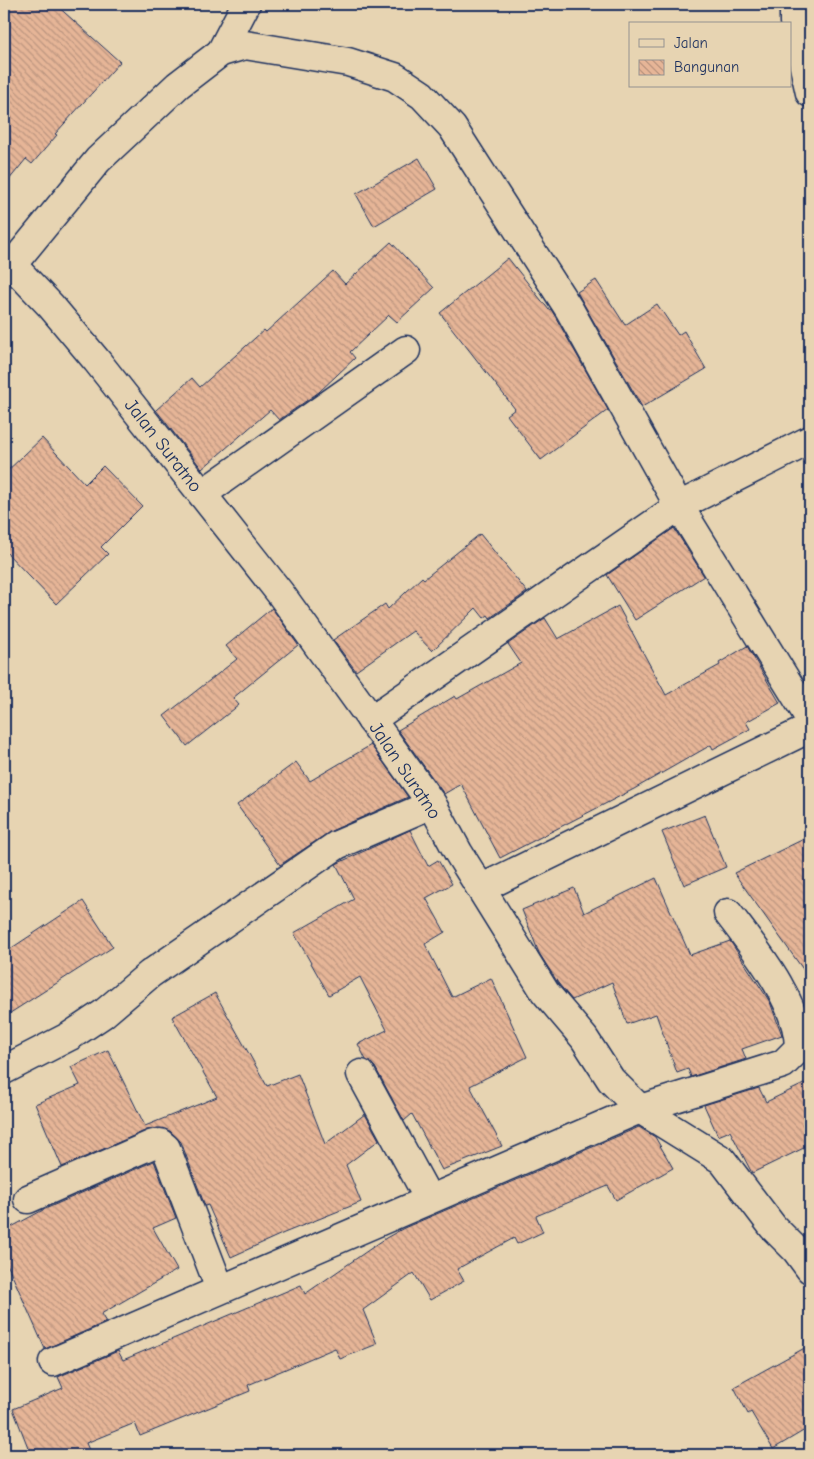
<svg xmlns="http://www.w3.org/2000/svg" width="814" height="1459" viewBox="0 0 814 1459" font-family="'Comic Neue',sans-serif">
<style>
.building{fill:url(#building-back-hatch);stroke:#1b2f5e}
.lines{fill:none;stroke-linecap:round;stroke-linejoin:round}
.minor-casing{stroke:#1b2f5e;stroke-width:31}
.minor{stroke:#e7d4b2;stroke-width:28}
.labels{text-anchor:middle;stroke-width:4;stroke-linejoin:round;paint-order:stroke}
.street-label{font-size:19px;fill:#1b2f5e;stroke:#e7d4b2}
</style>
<defs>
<pattern id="building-back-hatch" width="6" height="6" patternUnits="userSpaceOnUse" patternTransform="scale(1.25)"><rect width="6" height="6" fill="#e6b597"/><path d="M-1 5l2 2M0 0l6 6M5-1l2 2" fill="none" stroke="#ba947e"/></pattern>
</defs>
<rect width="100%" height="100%" fill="#e7d4b2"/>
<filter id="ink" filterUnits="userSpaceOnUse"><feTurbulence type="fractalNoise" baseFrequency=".02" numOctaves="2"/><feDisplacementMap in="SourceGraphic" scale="10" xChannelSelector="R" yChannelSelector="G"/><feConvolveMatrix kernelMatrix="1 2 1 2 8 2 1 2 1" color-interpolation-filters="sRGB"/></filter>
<g filter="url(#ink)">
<g class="building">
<path d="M4 4H55L120 62 55 134 57 135 32 164 26 159 4 186Z"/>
<path d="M419 158 437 189 374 226 356 194Z"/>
<path d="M391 242 434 288 397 322 389 315 350 352 355 358 319 392 279 420 270 410 202 469 156 410 192 378 200 387 264 330 266 332 333 271 345 284Z"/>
<path d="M508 258 549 310 551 309 608 410 541 460 507 415 515 409 440 313Z"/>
<path d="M596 280 625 325 657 304 678 335 684 331 706 369 642 407 577 292Z"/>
<path d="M42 438 85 484 103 466 142 506 101 547 108 554 56 604 4 550V474Z"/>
<path d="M674 528 704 576 635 620 607 575Z"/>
<path d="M480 534 527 592 490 618 488 615 484 618 476 608 432 651 413 631 356 671 333 640 385 604 388 609 422 577 424 579Z"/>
<path d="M618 606 666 695 720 665 719 663 747 646 780 703 746 722 750 729 713 749 711 745 634 789 500 858 461 784 444 794 398 730 455 696 457 699 521 663 508 644 545 618 558 639Z"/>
<path d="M272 608 298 645 233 698 239 705 187 746 164 716 237 659 226 646Z"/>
<path d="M371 745 408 797 331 831 280 865 237 805 296 762 310 781Z"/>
<path d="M705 815 726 867 684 885 662 832Z"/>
<path d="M410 830 428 866 438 860 452 884 426 898 445 932 425 944 452 997 491 978 527 1057 470 1086 502 1146 442 1170 412 1114 404 1121 375 1067 366 1060 358 1044 387 1030 360 977 329 995 294 933 354 899 336 864Z"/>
<path d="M810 836V979L734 873Z"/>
<path d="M656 878 690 955 730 941 770 1002 782 1035 742 1049 746 1059 691 1077 688 1069 677 1073 656 1014 627 1024 612 982 572 1000 558 983 539 953 522 910 574 888 584 913Z"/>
<path d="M83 901 113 947 4 1017V953Z"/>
<path d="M215 993 267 1086 298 1074 325 1144 365 1114 379 1140 346 1165 361 1202 284 1233 231 1257 208 1205 205 1206 181 1142 170 1131 158 1128 147 1130 62 1167 35 1104 80 1085 71 1067 108 1050 145 1126 217 1097 172 1017Z"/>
<path d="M810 1081V1145L752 1173 730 1131 718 1136 704 1105 759 1088 766 1102Z"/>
<path d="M639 1127 655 1137 673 1168 616 1200 608 1186 536 1216 543 1232 517 1244 514 1238 457 1269 464 1281 430 1300 414 1273 363 1310 377 1344 340 1359 335 1348 248 1385 250 1391 140 1436 135 1423 86 1443 91 1455H31L13 1409 63 1388 58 1377 118 1351 123 1360 301 1285 305 1294 386 1238 404 1228Z"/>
<path d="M154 1161 176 1218 153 1228 177 1270 101 1314 106 1322 45 1349 4 1257V1231L43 1210Z"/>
<path d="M810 1345V1427L773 1449 751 1412 748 1414 734 1387Z"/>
</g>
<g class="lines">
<g class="minor-casing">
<g id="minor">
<path d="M794 4V22L810 93"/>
<path d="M221 52 246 4"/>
<path d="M4 260 12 265 51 306 97 361 280 593 432 804 458 852 545 992 584 1038 611 1080 640 1109 722 1160 773 1227 796 1250 810 1269"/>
<path d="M12 265 98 160 178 85 221 52 245 45 348 62 395 77 422 95 452 127 569 309 679 506 810 719 808 729 482 888"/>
<path d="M202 494 406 350"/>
<path d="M371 720 679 506 810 440"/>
<path d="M4 1070 70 1036 103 1014 150 974 337 845 432 804"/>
<path d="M361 1074 429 1199"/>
<path d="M28 1199 153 1144 160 1143 166 1148 220 1289"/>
<path d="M53 1362 640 1109 783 1064 799 1048C799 1002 755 949 728 913"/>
</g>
</g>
<use href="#minor" class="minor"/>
</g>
</g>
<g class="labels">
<g class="street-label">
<text transform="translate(164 445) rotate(52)" y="7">Jalan Suratno</text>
<text transform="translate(406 770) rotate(56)" y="7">Jalan Suratno</text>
</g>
</g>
<rect width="814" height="1459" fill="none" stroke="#e7d4b2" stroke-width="20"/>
<rect x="10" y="10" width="794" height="1439" fill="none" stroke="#1b2f5e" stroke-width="2" filter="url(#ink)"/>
<rect x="629" y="22" width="162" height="65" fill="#e7d4b2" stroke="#959290"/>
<rect x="639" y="39" width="25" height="8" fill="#e7d4b2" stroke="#959290"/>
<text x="674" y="48" font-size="15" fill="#1b2f5e">Jalan</text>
<rect x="639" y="60" width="25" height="15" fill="url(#building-back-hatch)" stroke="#959290"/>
<text x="674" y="72" font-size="15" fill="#1b2f5e">Bangunan</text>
</svg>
